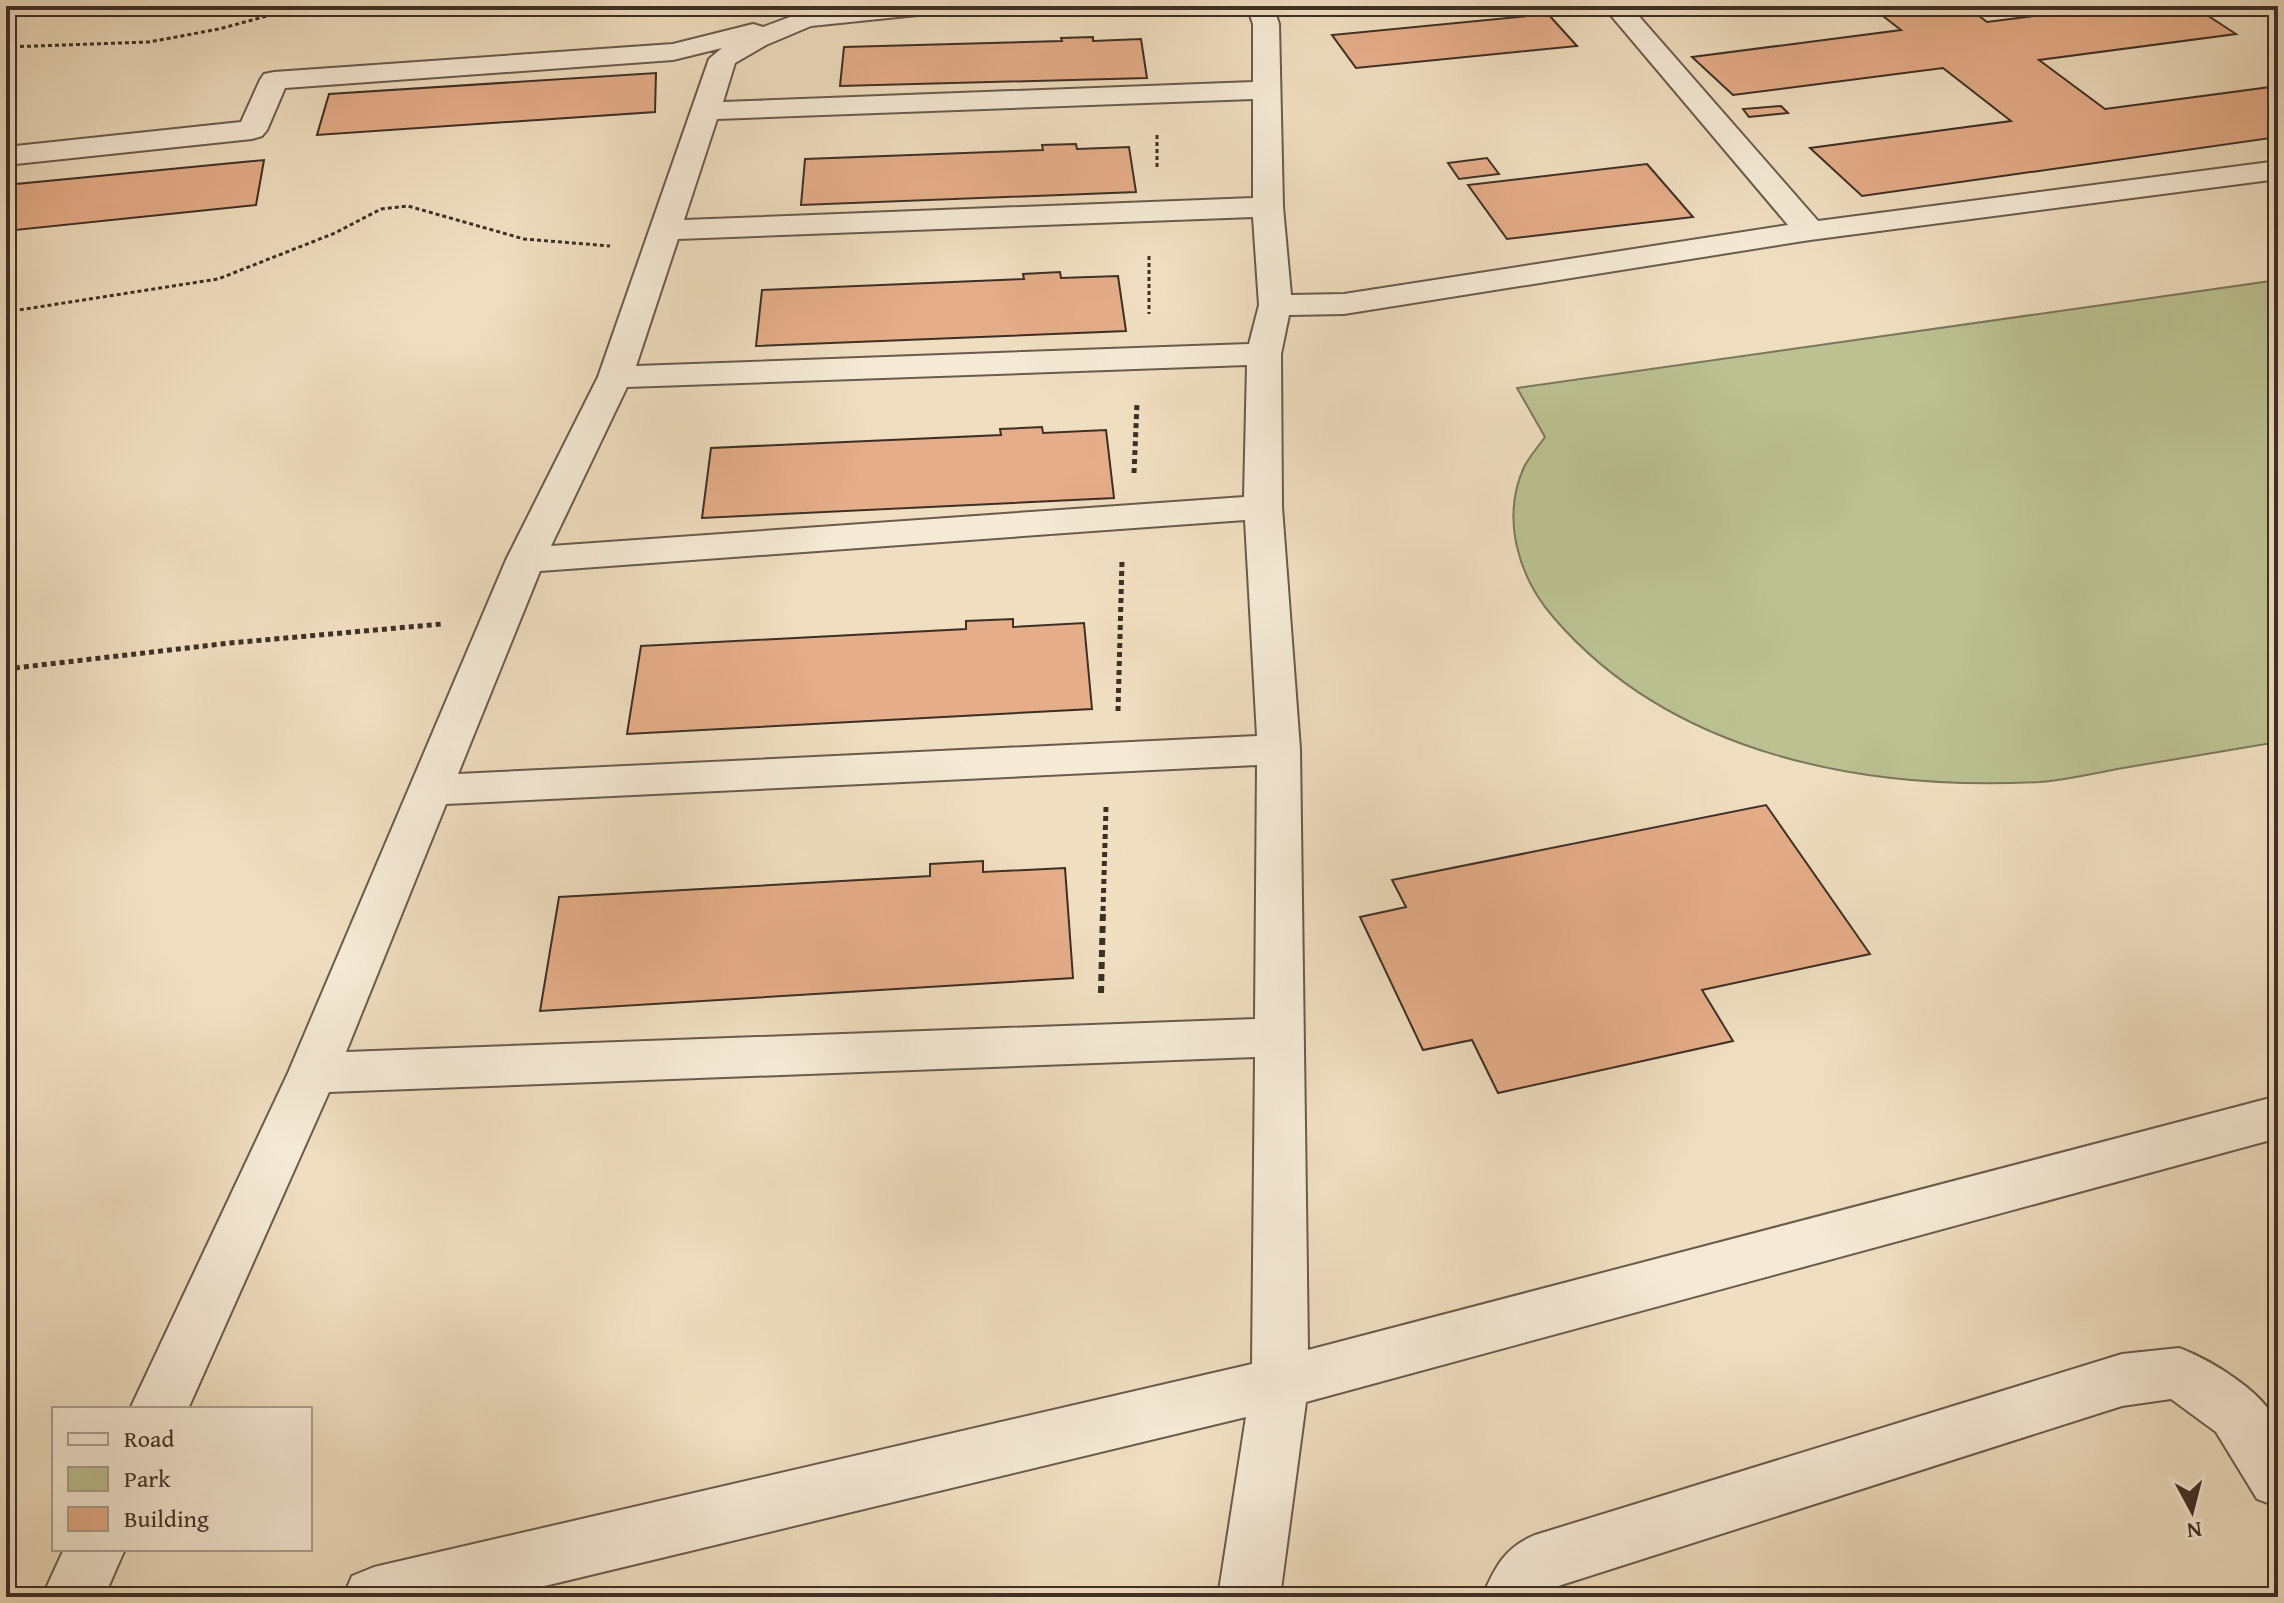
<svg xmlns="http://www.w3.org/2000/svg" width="2284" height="1603" viewBox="0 0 2284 1603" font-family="'Gentium Book Plus',serif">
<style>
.green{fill:#bbc191;stroke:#7c785c;stroke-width:2}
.building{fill:#e5ad89;stroke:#3e2f26;stroke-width:2}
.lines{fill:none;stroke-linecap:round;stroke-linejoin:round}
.minor-casing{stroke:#6a5b4c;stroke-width:4}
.path-far2{stroke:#3e2f26;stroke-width:3;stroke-dasharray:4 3;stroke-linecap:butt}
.path-far1{stroke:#3e2f26;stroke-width:5;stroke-dasharray:5 4;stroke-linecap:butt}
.path{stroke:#3e2f26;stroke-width:6;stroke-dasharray:7 5;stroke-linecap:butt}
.minor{fill:#f5ead6;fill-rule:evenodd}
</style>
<rect width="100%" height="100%" fill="#efdec0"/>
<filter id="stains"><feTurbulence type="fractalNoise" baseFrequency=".0025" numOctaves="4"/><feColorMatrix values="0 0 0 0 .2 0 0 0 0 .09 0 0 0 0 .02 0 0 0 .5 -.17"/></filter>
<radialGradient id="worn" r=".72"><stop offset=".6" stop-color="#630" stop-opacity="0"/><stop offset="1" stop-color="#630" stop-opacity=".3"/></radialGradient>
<path class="green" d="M2278 280V742C2224 751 2171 760 2117 769 2092 774 2065 780 2040 782 1866 791 1673 756 1554 618 1518 577 1501 518 1524 467 1529 457 1538 447 1545 437L1517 388Z"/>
<g class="building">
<path d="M1870 6H1966L1987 22 2111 6H2193L2236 34 2039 60 2105 109 2278 86V137L1862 196 1810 148 2011 121 1943 68 1733 95 1692 57 1901 30Z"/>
<path d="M1548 14 1577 46 1356 68 1332 35Z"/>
<path d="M1093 37V41L1141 39 1147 78 840 86 844 47 1062 41 1061 38Z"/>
<path d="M656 73 655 112 317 135 329 94Z"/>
<path d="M1781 106 1788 113 1749 117 1743 109Z"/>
<path d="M1076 144 1077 149 1129 147 1136 192 801 205 805 159 1043 150 1042 145Z"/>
<path d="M1487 158 1499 174 1459 179 1448 163Z"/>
<path d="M264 160 256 205 6 231V185Z"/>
<path d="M1647 164 1693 217 1507 239 1468 185Z"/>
<path d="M1060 272 1061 278 1118 276 1126 331 756 346 762 290 1024 279 1023 274Z"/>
<path d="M1042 427 1043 433 1106 430 1114 498 702 518 711 448 1001 435 1000 429Z"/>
<path d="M1013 619V627L1084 623 1092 709 627 734 641 646 966 629V621Z"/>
<path d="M1766 805 1870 954 1702 990 1733 1041 1498 1093 1472 1040 1423 1050 1360 917 1406 907 1392 880Z"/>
<path d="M983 861V872L1065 868 1073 978 540 1011 559 897 930 876V864Z"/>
</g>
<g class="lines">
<g class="minor-casing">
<g id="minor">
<path d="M853 6H940L936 12 927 14 811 26 766 45 735 63 723 102 1253 82V24L1247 6H1273L1279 24 1283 207 1291 295 1344 294 1788 225 1603 6H1630L1818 221 2278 161V179L1810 240 1344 314 1289 315 1281 354 1282 507 1300 749 1308 1350 2278 1096V1138L1306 1402 1280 1597H1218L1246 1417 499 1597H343L352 1576 374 1567 1252 1364 1255 1057 329 1092 188 1409H130L288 1073 506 560 598 377 709 59 722 48 673 60 285 88 267 130 262 136 252 139 6 165V147L241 122 260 80 264 74 274 72 673 44 753 24 763 27 806 11ZM1253 99V198L684 220 717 119ZM1253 217 1259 305 1249 344 636 366 678 239ZM1247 365 1244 497 551 546 627 387ZM1245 520 1257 736 458 774 540 571ZM1257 765 1255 1019 346 1052 446 804Z"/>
<path d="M2179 1348C2209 1359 2273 1396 2278 1430 2282 1454 2278 1482 2278 1507L2257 1499 2216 1432 2171 1399 2122 1406 1555 1587 1549 1597H1482C1495 1567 1505 1547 1535 1535L2122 1354Z"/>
<path d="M64 1549H125L104 1597H42Z"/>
</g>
</g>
<g class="path-far2">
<path d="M6 47 149 42 219 29 304 6"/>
<path d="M1157 135V169"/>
<path d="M1149 256V314"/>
<path d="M6 312 218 279 335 233 381 209 408 206 524 239 610 246"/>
</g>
<g class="path-far1">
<path d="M1134 473 1137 403"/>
<path d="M6 669 230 643 442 624"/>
<path d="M1118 711 1122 561"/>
<path d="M1103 911 1106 807"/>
</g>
<path class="path" d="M1101 993 1103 909"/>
<use href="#minor" class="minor"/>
</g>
<rect width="2284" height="1603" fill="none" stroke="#efdec0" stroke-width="32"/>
<rect x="8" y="8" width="2268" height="1587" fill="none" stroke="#3e2f26" stroke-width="4"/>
<rect x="16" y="16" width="2252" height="1571" fill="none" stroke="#3e2f26" stroke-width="2"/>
<rect x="52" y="1407" width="260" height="144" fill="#f5ead6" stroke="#ac9f90" stroke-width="2"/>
<rect x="68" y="1433" width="40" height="12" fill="#f5ead6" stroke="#ac9f90" stroke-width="2"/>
<text x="124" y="1447" font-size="24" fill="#3e2f26">Road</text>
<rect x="68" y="1467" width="40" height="24" fill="#bbc191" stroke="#ac9f90" stroke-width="2"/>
<text x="124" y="1487" font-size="24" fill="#3e2f26">Park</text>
<rect x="68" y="1507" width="40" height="24" fill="#e5ad89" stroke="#ac9f90" stroke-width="2"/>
<text x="124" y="1527" font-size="24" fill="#3e2f26">Building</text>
<g transform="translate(2192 1511) rotate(173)" stroke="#f5ead6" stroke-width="6" paint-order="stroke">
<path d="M0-6L14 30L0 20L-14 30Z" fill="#3e2f26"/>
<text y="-12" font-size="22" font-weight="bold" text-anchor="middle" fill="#3e2f26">N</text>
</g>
<rect width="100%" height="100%" filter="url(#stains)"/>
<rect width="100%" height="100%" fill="url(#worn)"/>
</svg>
